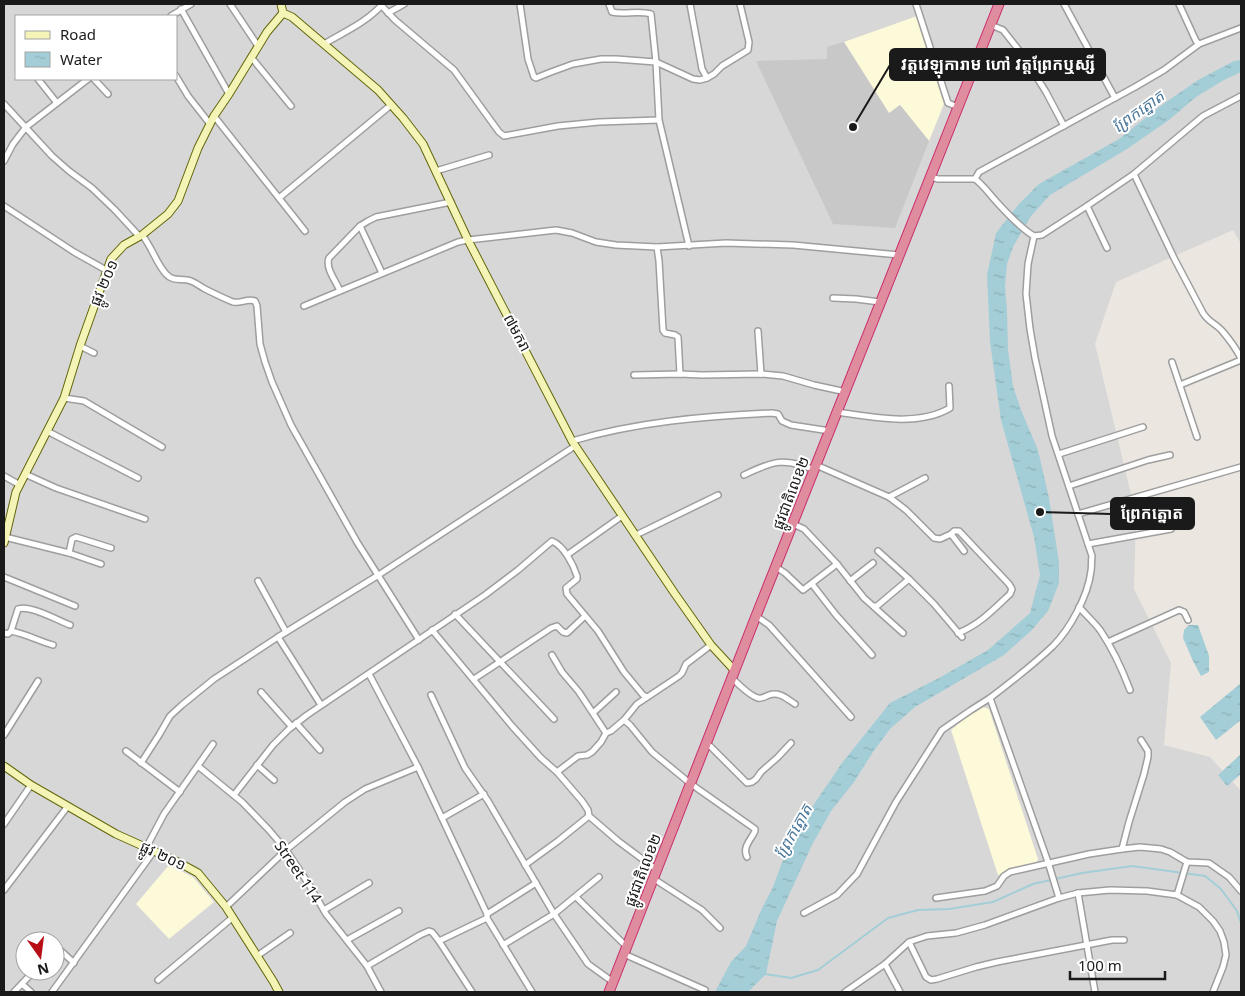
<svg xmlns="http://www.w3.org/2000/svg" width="1245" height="996" viewBox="0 0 1245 996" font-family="'Noto Sans','Noto Sans Khmer',sans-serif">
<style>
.residential{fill:#d8d7d7;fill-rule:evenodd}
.education{fill:#fcfad8}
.religious{fill:#c8c8c8}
.water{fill:url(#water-ripples)}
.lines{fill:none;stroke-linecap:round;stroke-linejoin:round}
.stream{stroke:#a3ced7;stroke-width:2}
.street-casing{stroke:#9e9e9e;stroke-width:8}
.secondary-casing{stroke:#62670b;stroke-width:9}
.highway-casing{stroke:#c82f6b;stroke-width:11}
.street{stroke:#fff;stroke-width:5}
.secondary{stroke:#f4f4b6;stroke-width:7}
.highway{stroke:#df8c9f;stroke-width:9}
.labels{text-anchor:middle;stroke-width:4;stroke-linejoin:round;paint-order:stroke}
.street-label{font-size:15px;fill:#1a1a1a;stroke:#fff}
.water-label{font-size:16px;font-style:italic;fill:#4b789b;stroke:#fff}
.leader{fill:none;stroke:#1a1a1a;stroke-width:2}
.callout-dot{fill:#1a1a1a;stroke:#fff;stroke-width:2}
.callout{fill:#1a1a1a;stroke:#1a1a1a;stroke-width:2}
.callout-label{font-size:16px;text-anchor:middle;font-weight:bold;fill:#fff}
</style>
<defs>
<pattern id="water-ripples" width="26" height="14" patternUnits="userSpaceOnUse" patternTransform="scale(1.25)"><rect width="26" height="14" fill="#a3ced7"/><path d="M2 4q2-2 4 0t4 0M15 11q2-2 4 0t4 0" fill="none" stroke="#8cb0b8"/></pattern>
</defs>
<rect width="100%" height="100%" fill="#ebe7e0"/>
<path class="residential" d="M4 4H1241V244L1233 230 1116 282 1095 344 1136 515 1134 589 1171 663 1164 745 1210 757 1241 791V992H4ZM16 16H176V79H16ZM25 941H55V971H25Z"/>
<g class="education">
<path d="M917 16 944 104 929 141 900 105 889 114 844 42Z"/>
<path d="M983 707 989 709 1038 859 1037 863 998 875 951 730 964 719Z"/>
<path d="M169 865 193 877 214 902 169 939 136 904Z"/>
</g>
<path class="religious" d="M844 42 889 113 900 105 929 141 895 228 833 224 756 61 827 59V47Z"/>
<g class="water">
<path d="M1241 60V72L1224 80 1196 97 1169 120 1127 149 1050 195 1031 216 1013 247 1007 264 1005 286 1007 310 1008 349 1013 386 1021 410 1038 450 1049 498 1059 562V583L1048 611 1031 631 1004 655 915 707 890 729 873 752 854 782 831 811 812 845 777 921 766 974 748 992H715L731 962 746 946 762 908 773 887 791 838 842 763 890 703 939 678 988 650 1030 613 1040 575 1034 537 1001 420 990 342 987 275 996 233 1019 204 1039 184 1119 139 1159 107 1198 80 1234 61Z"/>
<path d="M1189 625H1198L1209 656V672L1201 676 1193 661 1183 638 1184 630Z"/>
<path d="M1241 683V720L1216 740 1200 717Z"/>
<path d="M1241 754V774L1227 786 1218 775Z"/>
</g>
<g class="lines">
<path class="stream" d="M765 974 791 978 818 970 888 918 918 910 949 909 993 902 1033 884 1082 873 1132 866 1205 876 1221 889 1237 911 1241 923"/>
<g class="street-casing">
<g id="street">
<path d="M230 4 258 46"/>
<path d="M380 4 395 20 454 70 499 132 504 136 558 126 599 122 659 120"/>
<path d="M520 4 528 59 534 77 536 78 551 72 573 64 601 59H616L656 62 693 79 700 80 707 78 714 74 722 66 748 50 749 42 740 4"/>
<path d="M609 4 612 12C625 15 638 10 651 14L656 62 659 120 689 246"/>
<path d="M690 4 702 69 707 78"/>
<path d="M916 4 948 103 958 107"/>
<path d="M1064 4 1115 98"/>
<path d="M1179 4 1196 41 1199 44"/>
<path d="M181 9 229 94"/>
<path d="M388 13 404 4"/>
<path d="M171 16 191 4"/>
<path d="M991 25 1003 30 1022 54 1046 92 1064 126"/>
<path d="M324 44C344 32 365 23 381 6"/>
<path d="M251 57 291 106"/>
<path d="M176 76 188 96 210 124"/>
<path d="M38 79 57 103"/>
<path d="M94 79 108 94"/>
<path d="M4 104 52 156 69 171 92 188 115 210 139 236"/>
<path d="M214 116 305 231"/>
<path d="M4 161 13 144 26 127 88 79"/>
<path d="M436 171 489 155"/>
<path d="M1134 174 1174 258 1203 313C1209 323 1217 324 1223 332 1230 340 1236 349 1241 358"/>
<path d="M931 177 938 179H975C982 184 988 192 994 199 1005 211 1020 228 1034 236L1028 264 1026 294 1030 329 1035 358 1052 436 1092 556C1091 561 1092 566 1091 571 1088 596 1070 629 1053 646 1033 665 1011 682 990 698L1048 862 1059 898"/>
<path d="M975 179 979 172 1135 87 1164 70 1199 44 1241 28"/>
<path d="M279 198 391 105"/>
<path d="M4 206 74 252 106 270"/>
<path d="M1087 206 1107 248"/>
<path d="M142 235C152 247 156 263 166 274 174 283 182 277 191 281 196 283 200 286 205 289 213 293 223 298 233 302 240 304 247 298 255 301L257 306 260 344 265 362 272 382 291 425 357 542 419 640"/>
<path d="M1034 236 1042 235 1087 206 1134 174 1203 116 1241 96"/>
<path d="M657 247 659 261 663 330 665 333 675 335 678 337 680 374"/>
<path d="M382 273 360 226 368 221 376 217 451 202"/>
<path d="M340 291C336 281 325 268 329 258L360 226"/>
<path d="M833 298 856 299 880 302"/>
<path d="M304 306 458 242 468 240 556 230 572 233 596 242 616 245 657 247 726 243 793 245 899 255"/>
<path d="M758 331 761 374"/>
<path d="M80 346 94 353"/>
<path d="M1172 362 1197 437"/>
<path d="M634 375 680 374 702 375 761 374 783 376 814 385 846 392"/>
<path d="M1180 385 1241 360"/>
<path d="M64 398 84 401 162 447"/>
<path d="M837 412C872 417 918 427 950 408L949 386"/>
<path d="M47 431 138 478"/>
<path d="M572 441C636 422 705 416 772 413L778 414 782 421 791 425 830 431"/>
<path d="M1059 454 1143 427"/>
<path d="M816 465 889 497 906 510 934 538 940 539 951 534 964 551"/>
<path d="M25 474 56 488 145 519"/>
<path d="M744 475C773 461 784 457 815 470"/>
<path d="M4 476 20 485"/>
<path d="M1069 486 1148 460 1170 455"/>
<path d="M889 497 925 478"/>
<path d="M1078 514 1241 467"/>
<path d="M793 524 804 529 837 564 864 598 873 606H877L909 579 934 604 962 637"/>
<path d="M951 534 954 531H959L1009 584 1012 589 1010 594C994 609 979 625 958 633"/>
<path d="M636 535 718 495"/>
<path d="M5 537 69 553 101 564"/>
<path d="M1088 544 1171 529"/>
<path d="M878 551 909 579"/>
<path d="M69 553 72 539 76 537 111 548"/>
<path d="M567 555 622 516"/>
<path d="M776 567 785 573 803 590 837 564"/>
<path d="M4 577 75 606"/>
<path d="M258 581 286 632"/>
<path d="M850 581 873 563"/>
<path d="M812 584 836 615 872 655"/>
<path d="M874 607 903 633"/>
<path d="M1079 607C1086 615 1094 622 1100 630 1113 649 1122 669 1130 690"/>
<path d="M455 614 554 719"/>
<path d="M756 616 769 625 851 717"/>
<path d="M432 630 512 726 541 758 557 772 582 801 588 810 589 816 618 841 657 870"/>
<path d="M11 631 18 609C31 605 57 620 70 625"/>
<path d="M4 633 8 634 11 631C26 634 39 641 53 645"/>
<path d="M278 637 321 705"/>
<path d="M1108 642 1179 610 1184 612 1188 620"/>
<path d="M552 655 562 672 579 692 606 733"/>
<path d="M369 674 418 767 487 914V918L532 992"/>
<path d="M732 678C738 684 750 696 758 698 762 699 766 696 769 695 779 691 787 699 795 704"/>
<path d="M474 679 551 628 557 626 563 632 567 633 585 616"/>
<path d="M261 692 292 727"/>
<path d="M431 695 465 768 488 801 554 914 588 964 613 982"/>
<path d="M593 713 616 692"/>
<path d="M624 720 630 725 652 752 691 784 755 829V831C751 840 742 847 747 857"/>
<path d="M296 723 320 750"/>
<path d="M4 735 38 681"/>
<path d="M707 743 747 783 752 782 756 779 761 772 778 757 791 743"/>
<path d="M126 751 180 792"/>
<path d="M141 763 159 735 170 716 182 705 214 679 278 637 377 576 575 446"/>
<path d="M257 765 274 780"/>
<path d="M198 766 242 802 269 830 286 850 308 883 326 914 367 966 381 992"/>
<path d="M557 772 578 756 587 755 592 752 601 742 606 733 611 731 624 720 637 704 679 676 682 673 686 664 711 645"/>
<path d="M234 795 273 745 289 729 307 715 485 595 518 570 552 541C564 546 573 564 577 576V579L566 588 567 594 598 631 624 672 643 695 647 697"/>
<path d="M442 818 484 794"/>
<path d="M4 824 31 785"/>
<path d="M146 848 164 814 213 744"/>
<path d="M1122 849 1129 822 1144 774 1148 757V751L1141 740"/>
<path d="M525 865 558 841 589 816"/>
<path d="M654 879 702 910 720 928"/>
<path d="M4 890 68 806"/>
<path d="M1078 893 1095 992"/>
<path d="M1177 895 1187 862"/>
<path d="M576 897 627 947"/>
<path d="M936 898 985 891 997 886 1004 876 1010 872 1089 854 1122 849 1140 847 1161 849 1170 852 1187 862 1209 863 1229 877 1241 891"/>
<path d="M226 907 286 850 345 802 365 789 418 767"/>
<path d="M324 910 369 883"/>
<path d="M804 913 837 895 857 874 896 802 942 730 971 710 990 698"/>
<path d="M487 914 536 883"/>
<path d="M347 940 399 911"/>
<path d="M439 941 487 918"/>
<path d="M909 942 926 977 931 980 937 979 976 967 997 962 1112 940H1124"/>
<path d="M503 945 554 914 599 877"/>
<path d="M55 948 60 950 74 963"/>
<path d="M624 954 705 990"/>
<path d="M257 956 290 933"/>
<path d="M885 964 900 992"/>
<path d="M367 966 420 935 429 931 432 932 439 941 472 992"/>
<path d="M158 980 232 918"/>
<path d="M22 984 31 992"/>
<path d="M14 992 34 971"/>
<path d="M52 992 154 851"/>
<path d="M845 992 885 964 909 942 927 936 956 933 985 925 1059 898 1078 893 1110 890 1147 891 1177 895 1199 907 1213 921 1220 931 1224 942 1226 955 1223 967 1213 992"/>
</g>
</g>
<g class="secondary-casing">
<g id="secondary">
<path d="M283 13 292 17 378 90 403 118 423 144 468 240 572 441 675 594 711 645 735 671"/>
<path d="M4 543 16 492 64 398 80 346 111 259 124 245 142 235 168 214 178 201 198 148 214 116 229 94 267 32 283 13 281 4"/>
<path d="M4 766 31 785 116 834 176 861 198 873 226 907 273 981 279 992"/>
</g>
</g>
<g class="highway-casing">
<path id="highway" d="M609 992 756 616 999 4"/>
</g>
<use href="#street" class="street"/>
<use href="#secondary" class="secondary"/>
<use href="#highway" class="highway"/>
</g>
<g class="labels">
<g class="street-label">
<text transform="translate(104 283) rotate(-67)" y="5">ផ្លូវ ២០១</text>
<text transform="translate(517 333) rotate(62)" y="5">៧មករា</text>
<text transform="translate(791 493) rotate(-69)" y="5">ផ្លូវជាតិលេខ២</text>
<text transform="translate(163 856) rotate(25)" y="5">ផ្លូវ ២០១</text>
<text transform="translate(643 870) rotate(-69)" y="5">ផ្លូវជាតិលេខ២</text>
<text transform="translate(298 872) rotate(56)" y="5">Street 114</text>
</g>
<g class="water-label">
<text transform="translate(1138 111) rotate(-36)" y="6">ព្រែកត្នោត</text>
<text transform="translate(793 831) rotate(-61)" y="6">ព្រែកត្នោត</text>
</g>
</g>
<path class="leader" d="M853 127L890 65M1040 512L1111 514"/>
<g class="callout-dot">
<circle cx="853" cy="127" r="5"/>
<circle cx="1040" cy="512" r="5"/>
</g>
<g class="callout">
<rect x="890" y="49" width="215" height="31" rx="5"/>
<rect x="1111" y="498" width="83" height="31" rx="5"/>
</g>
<g class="callout-label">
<text x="998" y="70">វត្តវេឡុការាម ហៅ វត្តព្រែកឬស្សី</text>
<text x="1152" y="519">ព្រែកត្នោត</text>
</g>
<rect width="1245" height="996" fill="none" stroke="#1a1a1a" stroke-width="10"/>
<rect x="15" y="15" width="162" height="65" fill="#ffffff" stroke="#a3a3a3"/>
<rect x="25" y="31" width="25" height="8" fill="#f4f4b6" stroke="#a3a3a3"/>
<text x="60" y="40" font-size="15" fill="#1a1a1a">Road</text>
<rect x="25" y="52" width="25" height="15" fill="url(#water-ripples)" stroke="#a3a3a3"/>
<text x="60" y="65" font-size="15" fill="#1a1a1a">Water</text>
<g transform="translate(40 956) rotate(166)"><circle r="24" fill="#ffffff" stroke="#a3a3a3"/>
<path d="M0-4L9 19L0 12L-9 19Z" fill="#b80d16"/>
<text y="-8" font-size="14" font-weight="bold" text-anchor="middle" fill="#1a1a1a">N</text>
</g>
<path d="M1070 971v8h95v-8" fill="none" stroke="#1a1a1a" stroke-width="2.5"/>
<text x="1078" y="971" font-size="15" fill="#1a1a1a" stroke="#ffffff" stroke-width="4" paint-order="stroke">100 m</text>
</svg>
